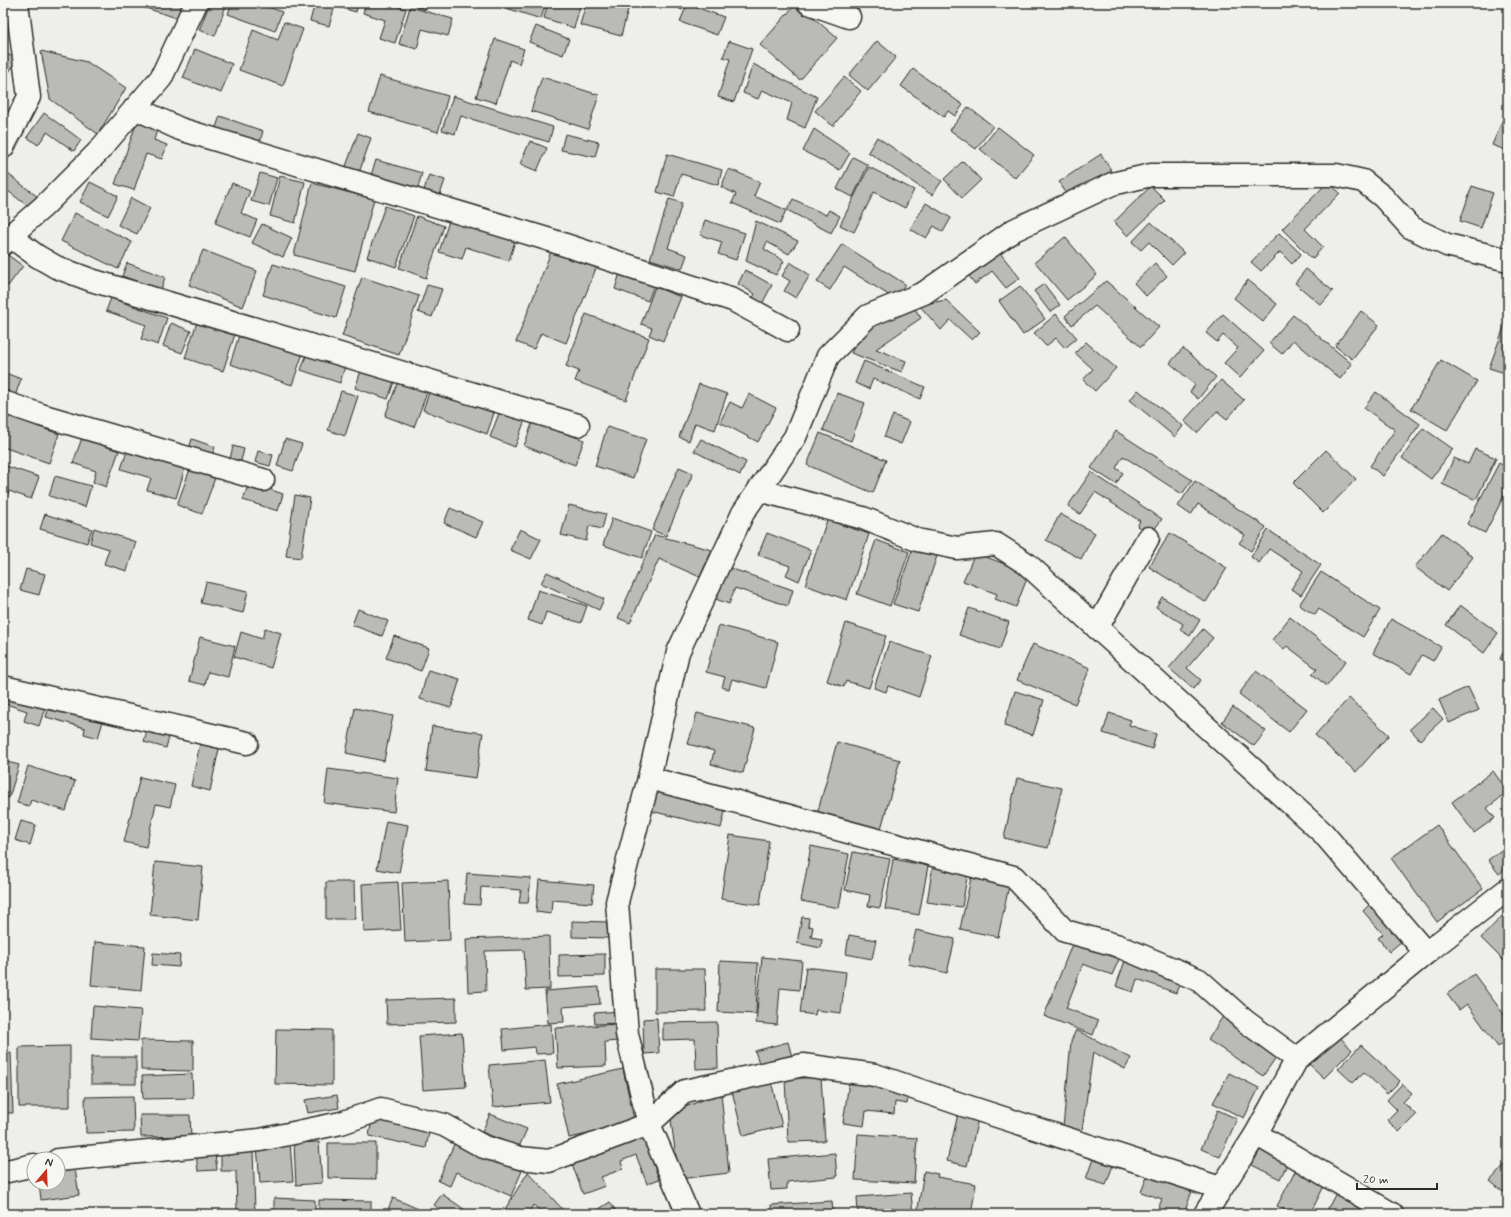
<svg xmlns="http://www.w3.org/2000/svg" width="1511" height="1217" viewBox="0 0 1511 1217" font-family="Mynerve,sans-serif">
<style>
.building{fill:#babab7;stroke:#2b2b2b}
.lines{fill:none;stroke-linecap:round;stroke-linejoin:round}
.street-casing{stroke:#2b2b2b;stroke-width:25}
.street{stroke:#f6f6f2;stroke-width:22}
</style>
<rect width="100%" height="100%" fill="#eeeeea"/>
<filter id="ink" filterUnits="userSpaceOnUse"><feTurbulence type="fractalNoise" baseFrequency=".025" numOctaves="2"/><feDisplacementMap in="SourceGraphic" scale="8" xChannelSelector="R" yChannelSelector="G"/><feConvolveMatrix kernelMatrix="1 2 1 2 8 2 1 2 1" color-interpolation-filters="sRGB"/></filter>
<g filter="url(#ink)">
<g class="building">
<path d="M130 3H189L183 20Z"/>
<path d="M210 3H227L215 36 199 30Z"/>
<path d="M232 3H258L282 12 275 31 228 14Z"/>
<path d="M315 3H358L356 12 335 6 329 26 310 21Z"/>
<path d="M366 3H387L406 9 395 43 379 38 385 20 363 13Z"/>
<path d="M410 3H428L425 10 410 4Z"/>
<path d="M507 3H546L541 19 506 8Z"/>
<path d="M548 3H581L574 28 544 18Z"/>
<path d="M586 3H618L629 6 621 36 580 25Z"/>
<path d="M668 3H686L682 10Z"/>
<path d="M687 4 724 17 717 35 680 22Z"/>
<path d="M794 6 804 15 807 12 837 38 800 80 760 45Z"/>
<path d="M410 7 453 19 448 36 422 29 417 49 399 44Z"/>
<path d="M284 22 303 29 283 86 239 70 253 30 278 40Z"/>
<path d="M536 26 569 39 563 55 529 42Z"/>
<path d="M495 39 524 49 519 64 510 60 496 103 476 97Z"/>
<path d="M729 41 752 49 734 102 718 97 730 59 723 57Z"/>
<path d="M877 41 896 57 868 91 849 75Z"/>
<path d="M195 49 232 64 221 93 183 78Z"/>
<path d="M3 51 17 60 3 81Z"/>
<path d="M41 51 87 62 126 88 98 134 50 99Z"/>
<path d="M753 64 817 97 805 128 787 120 792 103 762 90 758 99 743 93Z"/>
<path d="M913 69 963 105 955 116 948 111 944 117 901 86Z"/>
<path d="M380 76 448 96 438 132 369 112Z"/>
<path d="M542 77 599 95 588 129 531 111Z"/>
<path d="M844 77 861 91 833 126 815 111Z"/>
<path d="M453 96 553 127 549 142 461 116 455 134 442 130Z"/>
<path d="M968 107 993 126 976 149 950 130Z"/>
<path d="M1508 107V151L1492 145Z"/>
<path d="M44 113 81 140 74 151 47 132 38 145 27 137Z"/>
<path d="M220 116 263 131 259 145 215 130Z"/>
<path d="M137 122 157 130 154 140 167 145 162 159 146 154 134 190 115 184Z"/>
<path d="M998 127 1034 155 1015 178 980 149Z"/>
<path d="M814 129 850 153 840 170 803 151Z"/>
<path d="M358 133 371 138 359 173 345 169Z"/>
<path d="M565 134 599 142 595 157 561 150Z"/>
<path d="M877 137 942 181 932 195 868 152Z"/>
<path d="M530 141 547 148 537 171 520 164Z"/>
<path d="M667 154 722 170 718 185 681 174 674 197 657 192Z"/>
<path d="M1101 154 1114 175 1072 202 1059 182Z"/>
<path d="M853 157 868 165 853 197 837 189Z"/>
<path d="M376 160 422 173 416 195 369 181Z"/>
<path d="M963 161 981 180 962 198 944 179Z"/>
<path d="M869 167 914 190 905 208 874 192 854 232 840 225Z"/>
<path d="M729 169 760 182 754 196 786 210 780 224 732 203 736 194 721 187Z"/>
<path d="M4 171 38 197 30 208 3 187Z"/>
<path d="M260 173 277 178 269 206 251 201Z"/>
<path d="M429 175 445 180 439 198 423 193Z"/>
<path d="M280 176 305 182 295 223 270 216Z"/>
<path d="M90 182 118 196 108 216 80 202Z"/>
<path d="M1328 182 1340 193 1305 229 1323 247 1312 259 1282 229Z"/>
<path d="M232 183 250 191 241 213 257 220 250 237 215 223Z"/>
<path d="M312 183 374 199 355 271 294 255Z"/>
<path d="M1151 186 1165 200 1128 236 1114 222Z"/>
<path d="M1472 186 1493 193 1481 228 1460 221Z"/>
<path d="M131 198 150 208 137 234 118 225Z"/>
<path d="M669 199 682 203 668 248 687 255 682 269 650 259Z"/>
<path d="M793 199 826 215 829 210 840 216 831 233 787 210Z"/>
<path d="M926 203 951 218 943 232 934 226 926 238 910 229Z"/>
<path d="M385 206 414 216 396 267 367 257Z"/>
<path d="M75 213 132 242 118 269 61 241Z"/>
<path d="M417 216 444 226 426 278 399 268Z"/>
<path d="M705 220 745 233 736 260 718 254 722 242 700 235Z"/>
<path d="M449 221 515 241 509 261 466 247 462 259 439 252Z"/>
<path d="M756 221 798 241 789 254 767 242 764 249 784 261 776 275 746 261Z"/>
<path d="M1151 222 1184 253 1172 265 1149 242 1141 250 1132 242Z"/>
<path d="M262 224 292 238 283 257 252 243Z"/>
<path d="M1279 233 1301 254 1292 264 1280 252 1261 271 1251 262Z"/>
<path d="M1065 237 1097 275 1067 300 1035 262Z"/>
<path d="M842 244 905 284 895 299 844 267 830 290 817 282Z"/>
<path d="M996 248 1020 278 1006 288 992 271 975 284 966 272Z"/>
<path d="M552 249 597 266 566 343 541 333 534 349 516 342Z"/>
<path d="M203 250 257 271 243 307 189 285Z"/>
<path d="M5 253 23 266 8 286 3 282V256Z"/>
<path d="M790 262 810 275 796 298 784 291 790 281 782 276Z"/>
<path d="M127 263 165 277 161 290 122 276Z"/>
<path d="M1155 263 1167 276 1146 296 1134 283Z"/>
<path d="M273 264 346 287 336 318 263 295Z"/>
<path d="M1306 269 1333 291 1321 305 1295 283Z"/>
<path d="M745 270 772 285 761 306 751 301 755 294 738 284Z"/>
<path d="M620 273 654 285 648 301 615 289Z"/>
<path d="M362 277 419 296 399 355 342 336Z"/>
<path d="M1248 280 1277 304 1263 322 1234 298Z"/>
<path d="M1106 281 1159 327 1141 347 1095 306 1072 325 1065 316Z"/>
<path d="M1044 284 1060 305 1050 312 1034 291Z"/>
<path d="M427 285 442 289 432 317 418 312Z"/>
<path d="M1020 286 1045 319 1023 335 999 301Z"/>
<path d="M655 287 681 297 663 341 649 335 652 328 641 324Z"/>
<path d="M111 298 167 318 158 345 141 339 146 325 106 311Z"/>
<path d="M946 300 980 332 972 340 950 320 941 330 919 305Z"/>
<path d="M910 301 921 318 876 349 906 361 902 372 851 353 860 335Z"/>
<path d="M1361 311 1379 325 1352 359 1335 346Z"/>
<path d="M586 314 649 338 626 400 575 381 579 371 566 366Z"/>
<path d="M1056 314 1077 338 1065 348 1056 338 1046 346 1034 333Z"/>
<path d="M1223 314 1264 351 1240 378 1224 363 1238 348 1223 335 1217 342 1206 333Z"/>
<path d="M1293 315 1352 364 1340 379 1293 340 1282 354 1269 343Z"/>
<path d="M198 319 236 331 223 371 185 358Z"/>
<path d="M1507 319H1508V374L1489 368Z"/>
<path d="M171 323 191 331 182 353 163 346Z"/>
<path d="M240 332 303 353 292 385 230 364Z"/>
<path d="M1086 342 1116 368 1095 391 1083 380 1093 369 1075 353Z"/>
<path d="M1183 348 1216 377 1198 399 1190 392 1195 385 1170 363Z"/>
<path d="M307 353 345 366 340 383 301 370Z"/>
<path d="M1441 360 1477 381 1447 430 1411 409Z"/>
<path d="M864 361 925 387 920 399 873 379 869 389 855 383Z"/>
<path d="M361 371 394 382 388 399 355 388Z"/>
<path d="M3 372 21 379 15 396 3 391Z"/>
<path d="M399 379 428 390 414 427 385 416Z"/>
<path d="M1221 380 1244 400 1227 419 1217 411 1197 433 1184 421Z"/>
<path d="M699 384 727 394 715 430 695 423 689 441 679 437Z"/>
<path d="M430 390 494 413 487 434 423 410Z"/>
<path d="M1138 390 1183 426 1175 437 1130 400Z"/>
<path d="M341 391 358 396 345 436 328 430Z"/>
<path d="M1376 392 1420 424 1383 476 1370 466 1395 430 1364 408Z"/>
<path d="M837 393 865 403 851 441 823 430Z"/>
<path d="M749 394 776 408 758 442 720 422 730 402 742 408Z"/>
<path d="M501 408 526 417 515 447 490 437Z"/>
<path d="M893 415 910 422 901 444 884 437Z"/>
<path d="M9 416 59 434 49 463 3 447V432Z"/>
<path d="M533 421 584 440 575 465 524 446Z"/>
<path d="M607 427 646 439 633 478 595 466Z"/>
<path d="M1423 428 1453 449 1431 479 1402 458Z"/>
<path d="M1116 431 1192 480 1182 494 1123 456 1116 468 1123 473 1116 484 1091 468Z"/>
<path d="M820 433 886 460 873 493 807 465Z"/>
<path d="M82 438 119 451 106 487 93 482 96 471 73 463Z"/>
<path d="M192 439 215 447 212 456 189 448Z"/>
<path d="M285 439 302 444 293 471 277 466Z"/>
<path d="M701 439 746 462 740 475 694 451Z"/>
<path d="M233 446 244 449 241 461 230 459Z"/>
<path d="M1475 449 1496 458 1476 500 1442 484 1454 458 1468 464Z"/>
<path d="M1326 450 1356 479 1323 513 1293 483Z"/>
<path d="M127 451 185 468 176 498 147 490 151 478 121 469Z"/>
<path d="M258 451 273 455 270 466 255 462Z"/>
<path d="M1499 463 1508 468V488L1485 533 1467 524Z"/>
<path d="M3 465 39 477 31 499 9 491 5 503 3 502Z"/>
<path d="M679 467 693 473 666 536 652 530Z"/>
<path d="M190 469 215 478 202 514 177 505Z"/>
<path d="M1091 472 1162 519 1150 535 1137 526 1140 521 1095 492 1080 514 1068 506Z"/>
<path d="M55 476 91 486 85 507 49 496Z"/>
<path d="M1195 481 1266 527 1251 551 1239 543 1245 535 1198 504 1191 515 1178 506Z"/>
<path d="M249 482 283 494 278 511 243 500Z"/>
<path d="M295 495 310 498 301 558 286 556Z"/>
<path d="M569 505 606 514 602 529 589 526 586 541 561 535Z"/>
<path d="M450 508 483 522 476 537 444 523Z"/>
<path d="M45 514 92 529 87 543 40 529Z"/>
<path d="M1060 514 1095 533 1081 559 1046 540Z"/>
<path d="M612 518 651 532 642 558 603 545Z"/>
<path d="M827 520 869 534 847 600 805 585Z"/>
<path d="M94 528 136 542 127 571 104 564 109 549 90 543Z"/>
<path d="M520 529 541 539 531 559 510 550Z"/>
<path d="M1268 530 1321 565 1301 595 1291 589 1303 571 1269 549 1259 563 1251 557Z"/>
<path d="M767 533 811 550 799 581 786 575 790 566 758 555Z"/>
<path d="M1170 533 1227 568 1206 602 1149 567Z"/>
<path d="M1442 533 1473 557 1447 591 1415 567Z"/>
<path d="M655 535 712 550 700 577 659 559 630 623 618 618Z"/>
<path d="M876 540 909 552 890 606 857 594Z"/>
<path d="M913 548 937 556 918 612 893 604Z"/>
<path d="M975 553 1029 573 1016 607 995 599 997 594 963 581Z"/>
<path d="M724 566 793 590 788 606 735 588 729 604 713 598Z"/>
<path d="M26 569 45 574 39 595 20 590Z"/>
<path d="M547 572 604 599 599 610 541 583Z"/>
<path d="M1321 572 1380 610 1363 637 1319 609 1315 615 1299 605Z"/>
<path d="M206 582 248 591 243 613 201 603Z"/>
<path d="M538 590 587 606 581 623 546 612 542 625 528 620Z"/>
<path d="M1162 597 1200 620 1190 636 1180 630 1183 624 1156 607Z"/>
<path d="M1460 605 1498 633 1484 653 1446 625Z"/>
<path d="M969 608 1009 622 1000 649 959 635Z"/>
<path d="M358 609 388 621 382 636 352 625Z"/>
<path d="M1290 617 1346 661 1327 686 1312 674 1317 669 1287 646 1284 649 1272 640Z"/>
<path d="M1391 619 1441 647 1433 661 1422 655 1411 674 1373 653Z"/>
<path d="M846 623 886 636 869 688 846 681 844 687 827 681Z"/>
<path d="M719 625 778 642 766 688 732 679 729 689 722 687 725 677 706 672Z"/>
<path d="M265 628 281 633 271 668 234 657 241 632 262 639Z"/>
<path d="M1203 629 1213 638 1187 668 1201 680 1193 689 1169 668Z"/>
<path d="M394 636 429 648 421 671 386 658Z"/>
<path d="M200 637 235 646 228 677 208 672 205 685 189 681Z"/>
<path d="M1508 641V662L1500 659Z"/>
<path d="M889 642 932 656 919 697 888 686 886 692 874 688Z"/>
<path d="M1033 644 1090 668 1075 704 1017 680Z"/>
<path d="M428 670 460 679 451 708 420 699Z"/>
<path d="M1256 671 1307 709 1289 732 1239 694Z"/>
<path d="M1468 687 1479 710 1449 723 1439 700Z"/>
<path d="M3 691 46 705 39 726 24 721 27 711 3 703Z"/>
<path d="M1015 691 1044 700 1033 735 1004 726Z"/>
<path d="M1349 698 1389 735 1356 772 1315 735Z"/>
<path d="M50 703 104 718 98 738 84 734 85 728 46 717Z"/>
<path d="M1233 707 1266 731 1254 746 1222 722Z"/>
<path d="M355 708 393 716 384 761 346 753Z"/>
<path d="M1433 708 1443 719 1420 740 1410 729Z"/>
<path d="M697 713 755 728 743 773 711 764 714 751 688 744Z"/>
<path d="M1109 713 1131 720 1129 725 1156 734 1152 749 1103 733Z"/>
<path d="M432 726 483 733 476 778 426 771Z"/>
<path d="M148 727 170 733 166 748 144 742Z"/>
<path d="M201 739 220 744 210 791 191 786Z"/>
<path d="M837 742 900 760 879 836 816 818Z"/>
<path d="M3 761 19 765 9 798 3 796Z"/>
<path d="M28 766 75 781 66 811 31 800 29 806 17 803Z"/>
<path d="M328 769 398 778 394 812 324 803Z"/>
<path d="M1493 771 1508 792 1487 808 1495 818 1474 833 1452 802Z"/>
<path d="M140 777 175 785 170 807 156 804 146 847 124 842Z"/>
<path d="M1017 778 1062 788 1048 848 1004 838Z"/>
<path d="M656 791 726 807 721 828 651 811Z"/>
<path d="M21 821 36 825 30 845 15 840Z"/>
<path d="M386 821 408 825 399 873 377 869Z"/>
<path d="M1437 825 1483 889 1437 922 1391 858Z"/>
<path d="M730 835 769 841 760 905 721 899Z"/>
<path d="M1508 845V867L1499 874 1488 860Z"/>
<path d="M811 846 849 854 839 908 801 901Z"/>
<path d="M853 852 890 859 880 908 868 906 870 895 845 890Z"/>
<path d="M893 859 928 866 919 915 885 909Z"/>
<path d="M155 862 203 867 198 920 150 915Z"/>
<path d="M933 865 968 871 962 907 927 902Z"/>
<path d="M467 873 531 878 528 903H519L521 890 481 887 480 905 464 904Z"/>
<path d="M971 878 1009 886 998 937 960 929Z"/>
<path d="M539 880 594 885 592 903 552 900 551 914 536 912Z"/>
<path d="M448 881 450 940 405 942 402 883Z"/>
<path d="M326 882H354L355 919H326Z"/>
<path d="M398 882 401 930 364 932 362 884Z"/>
<path d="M1371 903 1403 940 1389 952 1378 938 1383 934 1363 911Z"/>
<path d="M1508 910V965L1481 938Z"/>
<path d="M802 917 809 918 808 926 813 927 811 937 822 939 821 948 797 943Z"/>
<path d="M572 921 610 922 609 938 572 937Z"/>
<path d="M916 930 955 939 947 973 908 964Z"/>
<path d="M849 935 876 940 872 959 846 954Z"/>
<path d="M549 936 550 989 526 990 524 950 485 951 486 991 468 992 466 939Z"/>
<path d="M1074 939 1120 957 1112 975 1083 964 1066 1008 1098 1021 1093 1035 1044 1016Z"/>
<path d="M95 942 145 946 141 990 91 985Z"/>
<path d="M153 953 180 955 179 967 152 965Z"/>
<path d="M605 954V976L559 977V955Z"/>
<path d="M762 957 802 961 799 990 780 988 777 1025 756 1023Z"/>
<path d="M1126 958 1181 979 1176 993 1137 979 1133 992 1116 986Z"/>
<path d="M720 961 758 963 756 1014 718 1012Z"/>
<path d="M806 967 846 972 841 1013 816 1010 815 1015 800 1013Z"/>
<path d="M655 969H705L706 1011 655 1012Z"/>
<path d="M1474 974 1508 1020V1040L1498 1047 1467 1004 1459 1010 1447 994Z"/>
<path d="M599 987 600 1004 563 1007 564 1022 548 1023 545 991Z"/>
<path d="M456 998V1022L387 1024 386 1000Z"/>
<path d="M93 1006 141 1010 138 1041 91 1038Z"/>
<path d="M621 1011 622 1023 595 1024 594 1013Z"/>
<path d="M1225 1013 1281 1050 1263 1076 1208 1040Z"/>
<path d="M657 1018 659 1053 644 1054 643 1019Z"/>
<path d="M717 1022 718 1068 696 1069 695 1039 663 1040V1023Z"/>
<path d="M551 1024 553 1053 536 1054 535 1047 504 1050 502 1029Z"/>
<path d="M618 1024 619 1041 605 1042 606 1066 558 1068 555 1028Z"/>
<path d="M276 1029 332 1030V1085L275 1084Z"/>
<path d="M1076 1030 1131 1058 1125 1069 1093 1052 1082 1131 1063 1128 1071 1041Z"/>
<path d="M1335 1032 1352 1050 1324 1078 1307 1062Z"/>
<path d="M462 1033 466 1087 423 1090 419 1036Z"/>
<path d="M141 1040 193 1041V1071L141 1070Z"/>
<path d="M788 1042 792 1057 760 1066 755 1051Z"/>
<path d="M1361 1045 1400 1081 1387 1094 1364 1072 1353 1083 1338 1069Z"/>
<path d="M70 1046V1107H19V1047Z"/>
<path d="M3 1053H11L13 1113H3Z"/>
<rect x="91" y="1057" width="45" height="27"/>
<path d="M545 1060 550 1102 493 1107 489 1065Z"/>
<path d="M623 1069 635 1124 569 1138 557 1084Z"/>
<path d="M1229 1073 1259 1088 1244 1118 1213 1103Z"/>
<path d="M192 1074 193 1098 143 1099 142 1076Z"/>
<path d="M821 1077 825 1141 788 1142 785 1079Z"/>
<path d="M771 1081 782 1126 743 1136 732 1091Z"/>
<path d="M849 1082 909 1090 907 1104 895 1102 894 1114 866 1111 864 1126 843 1123Z"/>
<path d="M1402 1084 1412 1093 1403 1102 1416 1115 1399 1132 1387 1120 1397 1110 1387 1100Z"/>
<path d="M721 1093 729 1173 679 1179 670 1113Z"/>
<path d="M337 1095 339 1108 308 1113 305 1100Z"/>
<path d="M133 1096 134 1132 86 1133 85 1097Z"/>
<path d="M1218 1110 1237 1119 1220 1157 1201 1149Z"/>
<path d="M490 1114 527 1129 519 1147 482 1132Z"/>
<path d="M958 1114 978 1119 967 1166 947 1161Z"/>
<path d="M140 1115H190L191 1136 141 1137Z"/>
<path d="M372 1119 429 1132 426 1148 369 1136Z"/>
<path d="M858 1134 917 1138 914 1183 855 1180Z"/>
<path d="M643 1135 659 1179 647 1184 636 1155 621 1161 623 1169 601 1177 605 1186 583 1194 571 1161Z"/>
<path d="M319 1142 322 1183 296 1185 294 1143Z"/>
<path d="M455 1142 522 1171 511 1196 456 1172 450 1186 438 1181Z"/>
<path d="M290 1143 293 1181 260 1183 257 1146Z"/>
<path d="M328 1143H376V1179L328 1178Z"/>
<path d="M1261 1148 1288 1162 1280 1179 1252 1165Z"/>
<path d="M253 1150 255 1211 237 1212 236 1171H221V1151Z"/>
<path d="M215 1153 217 1170 198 1171 196 1154Z"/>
<path d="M835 1153 837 1177 787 1182V1189L771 1190 768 1159Z"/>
<path d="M1094 1156 1114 1162 1106 1185 1086 1179Z"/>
<path d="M1508 1161V1187L1503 1192 1490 1181Z"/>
<path d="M74 1162 79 1195 41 1200 39 1183H58V1164Z"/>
<path d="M1297 1168 1326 1182 1310 1214H1293L1277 1206Z"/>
<path d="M924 1171 938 1174 937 1177 976 1184 971 1214H917Z"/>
<path d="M528 1172 567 1214H545L533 1205 528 1214H502Z"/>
<path d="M1149 1172 1193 1188 1184 1214H1156L1162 1199 1141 1192Z"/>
<path d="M1338 1189 1385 1214H1325Z"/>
<path d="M911 1193 913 1214H858L857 1197Z"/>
<path d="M442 1194 471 1214H446L434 1205Z"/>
<path d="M274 1198 315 1200V1214H274Z"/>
<path d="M393 1198 430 1214H386Z"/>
<path d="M319 1200 371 1201V1214H319Z"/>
<path d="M832 1201 833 1214H772L771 1205Z"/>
<path d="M610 1202 618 1214H598L596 1211Z"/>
</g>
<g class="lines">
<g class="street-casing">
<g id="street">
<path d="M809 3 849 17"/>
<path d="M135 108 180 129 547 239 733 300 788 330"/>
<path d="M3 147 29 97 17 3"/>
<path d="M10 236 37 256 56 267 91 280 578 425"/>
<path d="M3 244 10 236 44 206 97 153 161 78 196 3"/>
<path d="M3 402 41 415 263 480"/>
<path d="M759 490 863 518 917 540 957 548 996 544 1027 564 1323 833 1426 953"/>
<path d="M1097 628 1148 538"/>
<path d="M3 687 247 743"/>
<path d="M649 778 1014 877 1065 931 1116 945 1199 980 1245 1021 1297 1059"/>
<path d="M1256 1134 1392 1214"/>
<path d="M58 1160 260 1140 341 1123 381 1109 444 1125 484 1147 520 1158 549 1161 649 1124 685 1091 803 1065 875 1075 966 1106 1220 1188"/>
<path d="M3 1172 34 1165"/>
<path d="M688 1214 649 1124 627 1034 617 902 649 778 678 652 743 513 795 437 828 356 868 316 924 293 1014 230 1112 184 1151 175H1336L1363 181 1383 197 1410 227 1447 245 1508 260"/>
<path d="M1205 1214 1256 1134 1297 1059 1426 953 1508 889"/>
</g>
</g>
<use href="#street" class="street"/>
</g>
</g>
<rect width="1511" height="1217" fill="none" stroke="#f6f6f2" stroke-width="16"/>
<rect x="8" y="8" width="1495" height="1201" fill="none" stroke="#2b2b2b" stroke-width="1.5" filter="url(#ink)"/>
<g transform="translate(46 1171) rotate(19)"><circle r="19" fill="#f6f6f2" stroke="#a5a5a2"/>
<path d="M0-3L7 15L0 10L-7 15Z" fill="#c8321e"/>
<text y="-6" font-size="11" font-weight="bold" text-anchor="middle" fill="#2b2b2b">N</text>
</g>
<path d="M1357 1183v6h80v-6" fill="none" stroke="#2b2b2b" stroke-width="2"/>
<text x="1363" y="1183" font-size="12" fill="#2b2b2b" stroke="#f6f6f2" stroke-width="3" paint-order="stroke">20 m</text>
</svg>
